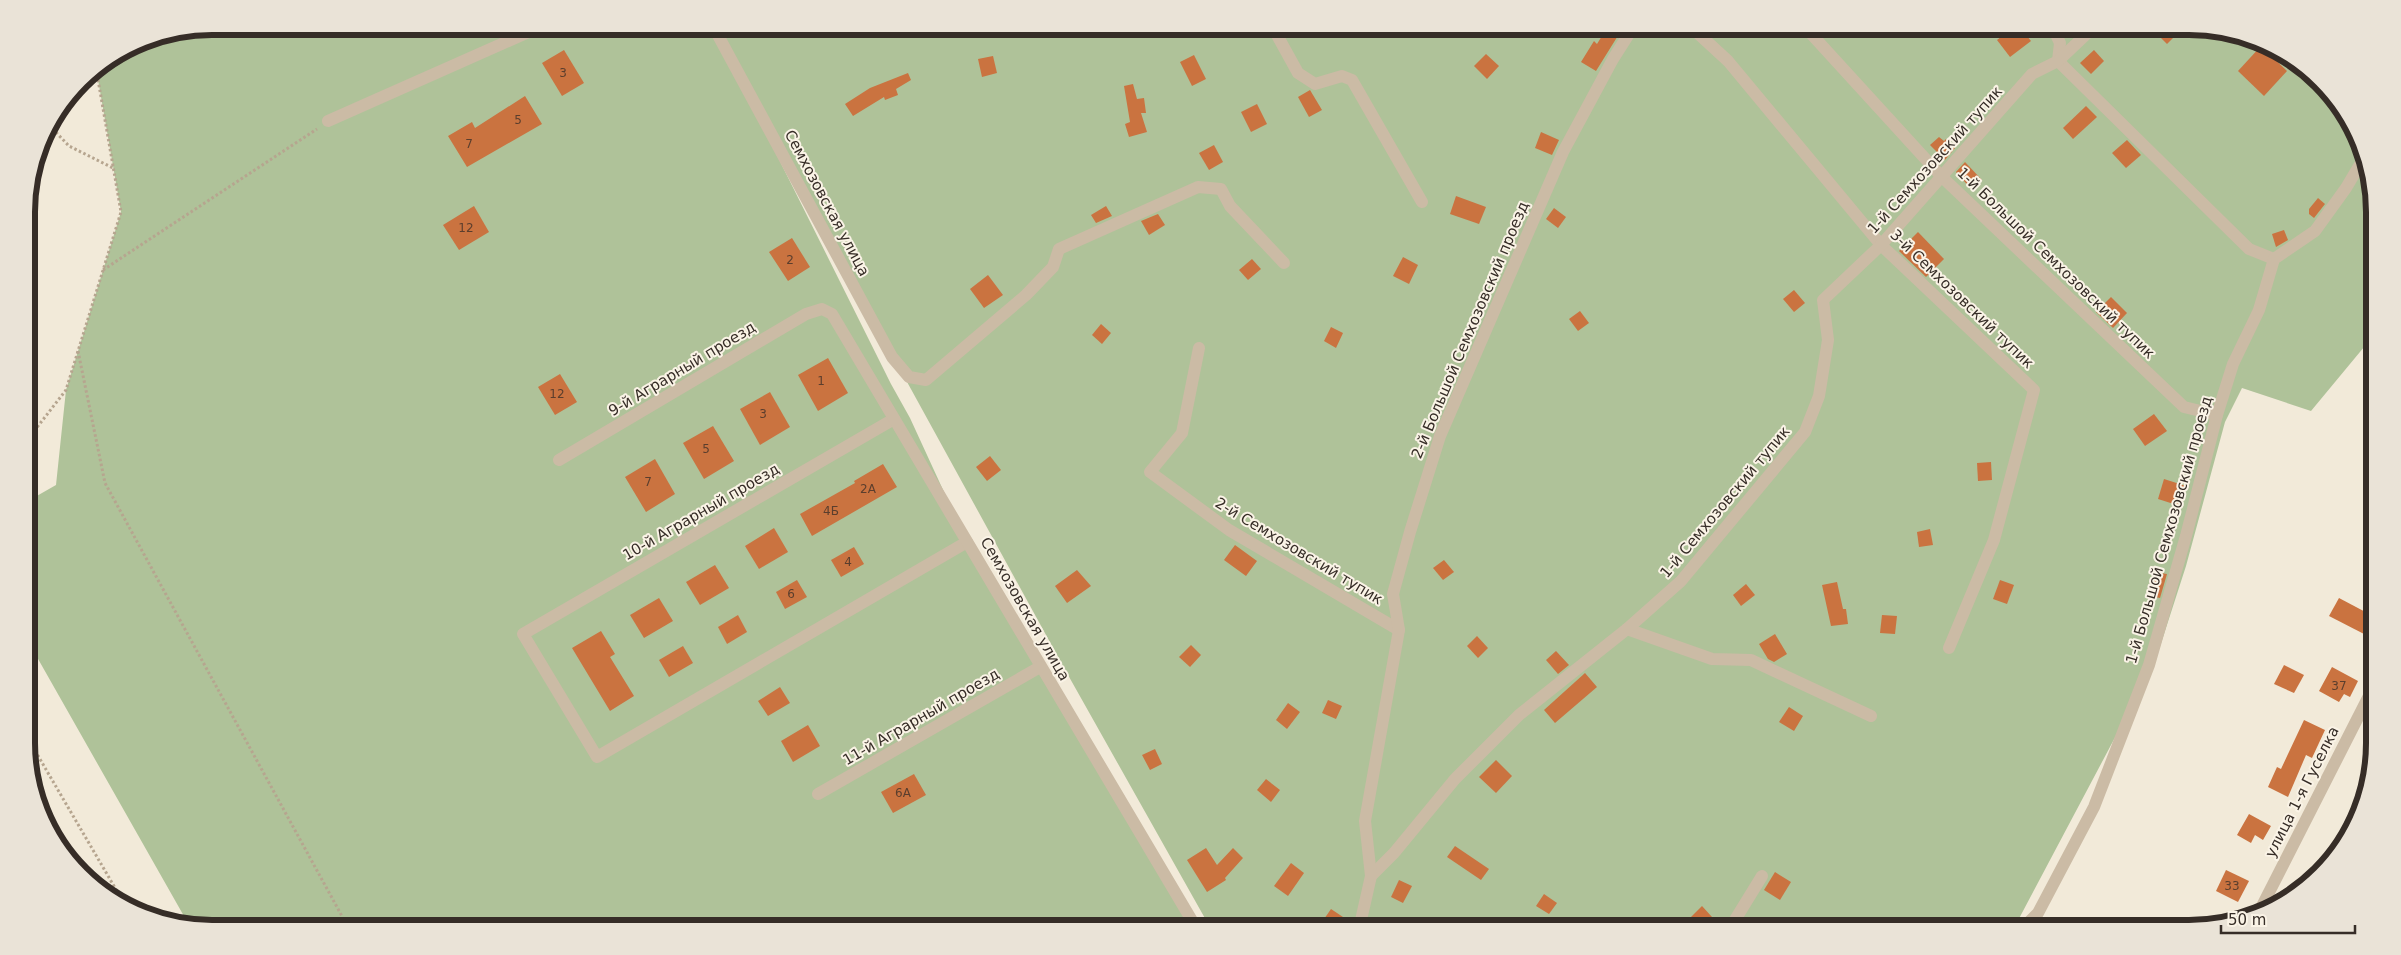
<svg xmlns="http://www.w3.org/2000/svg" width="2401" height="955" viewBox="0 0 2401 955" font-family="'DejaVu Sans',sans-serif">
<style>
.green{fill:#afc299}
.building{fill:#ca7340}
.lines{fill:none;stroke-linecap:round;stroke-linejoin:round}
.path{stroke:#b6a58f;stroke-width:3;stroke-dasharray:2.5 2.5;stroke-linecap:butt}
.minor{stroke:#cbbba5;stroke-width:12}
.labels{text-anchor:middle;stroke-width:4;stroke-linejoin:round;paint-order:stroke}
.number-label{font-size:12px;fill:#5b3e2d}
.street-label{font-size:15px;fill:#362d27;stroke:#faf3e6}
.rim{fill:none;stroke:#362d27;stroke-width:6}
</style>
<rect width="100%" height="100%" fill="#f2ead9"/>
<path class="green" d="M212 26H2189L2249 36 2302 64 2336 99 2360 141 2373 187 2374 335 2311 411 2242 388 2225 422 2186 566 2155 662 2014 928 1211 929 1068 675 722 45 891 384 910 418 967 542 1197 929H212L189 925 29 643 28 501 56 485 66 390 121 212 96 68 141 40Z"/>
<g class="building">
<path d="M1608 26H1624L1596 71 1581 62 1594 41 1597 44Z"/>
<path d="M2015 26H2019L2031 41 2010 57 1997 40Z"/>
<path d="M2149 26H2185L2167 44Z"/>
<path d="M2261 46 2287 71 2264 96 2238 71Z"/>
<path d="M564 50 584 83 562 96 542 63Z"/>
<path d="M2094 50 2104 61 2091 74 2080 63Z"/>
<path d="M1486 54 1499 66 1487 79 1474 66Z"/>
<path d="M1194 55 1206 79 1192 86 1180 62Z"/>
<path d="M993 56 997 73 982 77 978 59Z"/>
<path d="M908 73 911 80 896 89 898 95 885 100 884 97 853 116 845 104 870 88Z"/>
<path d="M1133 84 1137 99 1144 98 1146 113H1141L1147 132 1129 137 1125 124 1130 122 1124 86Z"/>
<path d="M1310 90 1322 110 1309 117 1298 97Z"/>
<path d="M525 96 542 124 467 167 448 136 472 122 475 128Z"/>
<path d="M1257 104 1267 124 1251 132 1241 112Z"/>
<path d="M2086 106 2097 117 2073 139 2063 128Z"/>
<path d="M1541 132 1559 140 1552 155 1535 148Z"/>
<path d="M1939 137 1944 141 1946 139 1955 148 1945 160 1930 145Z"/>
<path d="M2127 140 2141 155 2126 168 2112 153Z"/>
<path d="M1214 145 1223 162 1209 170 1199 153Z"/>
<path d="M1965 162 1982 180 1972 190 1956 172Z"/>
<path d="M1456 196 1486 207 1479 224 1450 214Z"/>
<path d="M2318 198 2325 204 2314 218 2309 214V209Z"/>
<path d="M474 206 489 232 459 250 443 225Z"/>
<path d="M1106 206 1112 216 1096 223 1091 215Z"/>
<path d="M1554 208 1566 217 1558 228 1546 219Z"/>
<path d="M1158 214 1165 225 1149 235 1141 221Z"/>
<path d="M2284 230 2288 240 2276 247 2272 234Z"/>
<path d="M1918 232 1944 259 1926 277 1899 251Z"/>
<path d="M792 238 810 267 788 281 769 252Z"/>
<path d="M1403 257 1418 265 1409 284 1393 276Z"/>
<path d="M1252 259 1261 269 1248 280 1239 270Z"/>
<path d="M988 275 1003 295 984 308 970 289Z"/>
<path d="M1794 290 1805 303 1794 312 1783 299Z"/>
<path d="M2111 297 2127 313 2113 328 2096 312Z"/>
<path d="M1580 311 1589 323 1578 331 1569 319Z"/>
<path d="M1101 324 1111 333 1102 344 1092 335Z"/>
<path d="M1331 327 1343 333 1336 348 1324 341Z"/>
<path d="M828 358 848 393 818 411 798 375Z"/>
<path d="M560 374 577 402 555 415 538 387Z"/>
<path d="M770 392 790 427 760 445 740 409Z"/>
<path d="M2154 414 2167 431 2145 446 2133 429Z"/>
<path d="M713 426 734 461 704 479 683 443Z"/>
<path d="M990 456 1001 470 987 481 976 467Z"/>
<path d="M655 459 675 494 646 512 625 477Z"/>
<path d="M1991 462 1992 480 1978 481 1977 463Z"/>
<path d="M883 464 897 487 812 536 800 514 855 483 854 481Z"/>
<path d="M2164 479 2186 486 2180 506 2158 499Z"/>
<path d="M774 528 788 552 759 569 745 546Z"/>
<path d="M1930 529 1933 545 1919 547 1917 532Z"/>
<path d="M1235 545 1257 561 1246 576 1224 560Z"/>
<path d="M854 547 864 564 841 577 831 560Z"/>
<path d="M1444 560 1454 572 1443 580 1433 568Z"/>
<path d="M715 565 729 588 700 605 686 582Z"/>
<path d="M1077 570 1091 586 1067 603 1055 586Z"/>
<path d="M2154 572 2167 574 2160 598 2150 596Z"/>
<path d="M797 580 807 597 785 609 776 592Z"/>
<path d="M2000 580 2014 585 2007 604 1993 599Z"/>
<path d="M1837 582 1843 609H1846L1848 624 1831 626 1822 585Z"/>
<path d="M1746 584 1755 595 1741 606 1733 595Z"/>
<path d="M659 598 673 621 644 638 630 615Z"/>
<path d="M2339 598 2373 616 2364 634 2329 616Z"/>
<path d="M738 615 747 632 727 644 718 627Z"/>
<path d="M1882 615 1897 616 1895 634 1880 633Z"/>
<path d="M601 631 615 654 610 657 634 696 610 711 572 648Z"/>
<path d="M1775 634 1787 654 1774 662 1768 659 1759 644Z"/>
<path d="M1477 636 1488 648 1478 658 1467 646Z"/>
<path d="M1191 645 1201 655 1190 667 1179 657Z"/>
<path d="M683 646 693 663 669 677 659 660Z"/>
<path d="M1556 651 1569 665 1558 674 1546 660Z"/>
<path d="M2284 665 2304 675 2294 693 2274 684Z"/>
<path d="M2332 667 2358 681 2350 697 2344 694 2339 702 2319 691Z"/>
<path d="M1585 673 1597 687 1555 723 1544 710Z"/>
<path d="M780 687 790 703 768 716 758 701Z"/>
<path d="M1328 700 1342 706 1336 719 1322 713Z"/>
<path d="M1288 703 1300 712 1287 729 1276 720Z"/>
<path d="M1789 707 1803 716 1794 731 1779 722Z"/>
<path d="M2304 720 2325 730 2312 758 2306 755 2288 797 2268 787 2277 767 2281 769Z"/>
<path d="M808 725 820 746 793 762 781 741Z"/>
<path d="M1155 749 1162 764 1150 770 1142 755Z"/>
<path d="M1496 760 1512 776 1496 793 1479 777Z"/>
<path d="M914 774 926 795 893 813 881 792Z"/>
<path d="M1266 779 1280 790 1271 802 1257 790Z"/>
<path d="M2249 814 2271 826 2263 840 2255 835 2251 843 2237 835Z"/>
<path d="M1455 846 1489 869 1481 880 1447 857Z"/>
<path d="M1206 848 1217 865 1233 848 1243 858 1225 878 1226 880 1207 892 1187 860Z"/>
<path d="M1291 863 1304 873 1288 896 1274 886Z"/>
<path d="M2226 870 2249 881 2238 902 2216 891Z"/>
<path d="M1775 872 1791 882 1780 900 1764 890Z"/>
<path d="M1399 880 1412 886 1403 903 1391 897Z"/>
<path d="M1544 894 1557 903 1549 914 1536 906Z"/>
<path d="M1702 906 1712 917 1710 919 1722 928H1680Z"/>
<path d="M1331 909 1352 923 1351 929H1332L1322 922Z"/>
</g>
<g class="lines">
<g class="path">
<path d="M49 125 69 146 113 168"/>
<path d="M103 270 317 129"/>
<path d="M78 351 105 483 349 929"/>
<path d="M28 439 66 390 121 212 96 68"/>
<path d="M30 742 125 905"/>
</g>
<g class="minor">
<path d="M713 26 892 357 909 377 926 380 1026 295 1053 267 1059 249 1198 187 1221 189 1230 206 1284 263"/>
<path d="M1272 26 1298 73 1315 84 1342 76 1352 80 1422 202"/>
<path d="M1690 26 1728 61 1881 245 2034 390 1994 540 1949 648"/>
<path d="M1804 26 1942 177 2184 407 2217 415"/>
<path d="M2052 26 2060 43 2058 61 2249 249 2274 259"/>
<path d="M328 121 542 26"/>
<path d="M1199 348 1182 433 1150 472 1229 530 1399 630"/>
<path d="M894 419 523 634 597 757 967 542"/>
<path d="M559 460 806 314 822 309 832 314 1197 929"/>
<path d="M1627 629 1712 659 1751 660 1871 716"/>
<path d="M818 794 1040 667"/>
<path d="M1371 876 1394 853 1455 779 1519 715 1627 629 1681 581 1805 432 1819 396 1828 340 1823 300 1881 245 2032 74 2058 61 2095 26"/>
<path d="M2258 914 2375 684"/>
<path d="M1730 928 1762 876"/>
<path d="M2023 928 2038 913 2094 807 2149 665 2186 536 2217 415 2233 364 2259 310 2274 259 2315 231 2346 188 2365 156"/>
<path d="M1359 929 1371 876 1365 821 1399 630 1393 594 1410 532 1440 436 1563 152 1613 59 1634 26"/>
</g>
</g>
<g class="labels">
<g class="number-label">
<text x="563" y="77">3</text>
<text x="518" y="124">5</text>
<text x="469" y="148">7</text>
<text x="466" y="232">12</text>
<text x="790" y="264">2</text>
<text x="821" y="385">1</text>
<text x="557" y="398">12</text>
<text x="763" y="418">3</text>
<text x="706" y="453">5</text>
<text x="648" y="486">7</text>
<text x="868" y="493">2А</text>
<text x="831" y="515">4Б</text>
<text x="848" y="566">4</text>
<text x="791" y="598">6</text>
<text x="2339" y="690">37</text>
<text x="903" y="797">6А</text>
<text x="2232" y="890">33</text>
</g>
<g class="street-label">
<text transform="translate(1935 160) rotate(-48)" y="5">1-й Семхозовский тупик</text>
<text transform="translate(827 203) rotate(62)" y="5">Семхозовская улица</text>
<text transform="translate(2056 263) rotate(44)" y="5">1-й Большой Семхозовский тупик</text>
<text transform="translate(1962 299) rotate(44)" y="5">3-й Семхозовский тупик</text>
<text transform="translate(1470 330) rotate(-67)" y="5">2-й Большой Семхозовский проезд</text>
<text transform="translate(682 369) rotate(-31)" y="5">9-й Аграрный проезд</text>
<text transform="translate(1725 502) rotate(-50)" y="5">1-й Семхозовский тупик</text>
<text transform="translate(701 512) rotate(-30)" y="5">10-й Аграрный проезд</text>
<text transform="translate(2169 530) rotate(-74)" y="5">1-й Большой Семхозовский проезд</text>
<text transform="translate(1299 551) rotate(31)" y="5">2-й Семхозовский тупик</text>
<text transform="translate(1025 609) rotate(60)" y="5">Семхозовская улица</text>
<text transform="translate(921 717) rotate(-30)" y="5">11-й Аграрный проезд</text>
<text transform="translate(2302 792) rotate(-63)" y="5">улица 1-я Гуселка</text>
</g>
</g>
<path d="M0 0H2401V955H0ZM212 35H2189A177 177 0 0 1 2366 212V743A177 177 0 0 1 2189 920H212A177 177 0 0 1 35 743V212A177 177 0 0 1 212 35Z" fill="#eae3d7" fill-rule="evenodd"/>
<path class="rim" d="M212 35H2189A177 177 0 0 1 2366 212V743A177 177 0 0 1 2189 920H212A177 177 0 0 1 35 743V212A177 177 0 0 1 212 35Z"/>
<path d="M2221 925v8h134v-8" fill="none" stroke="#362d27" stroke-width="2.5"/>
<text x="2228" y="925" font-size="15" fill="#362d27" stroke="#faf3e6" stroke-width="4" paint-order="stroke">50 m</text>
</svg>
